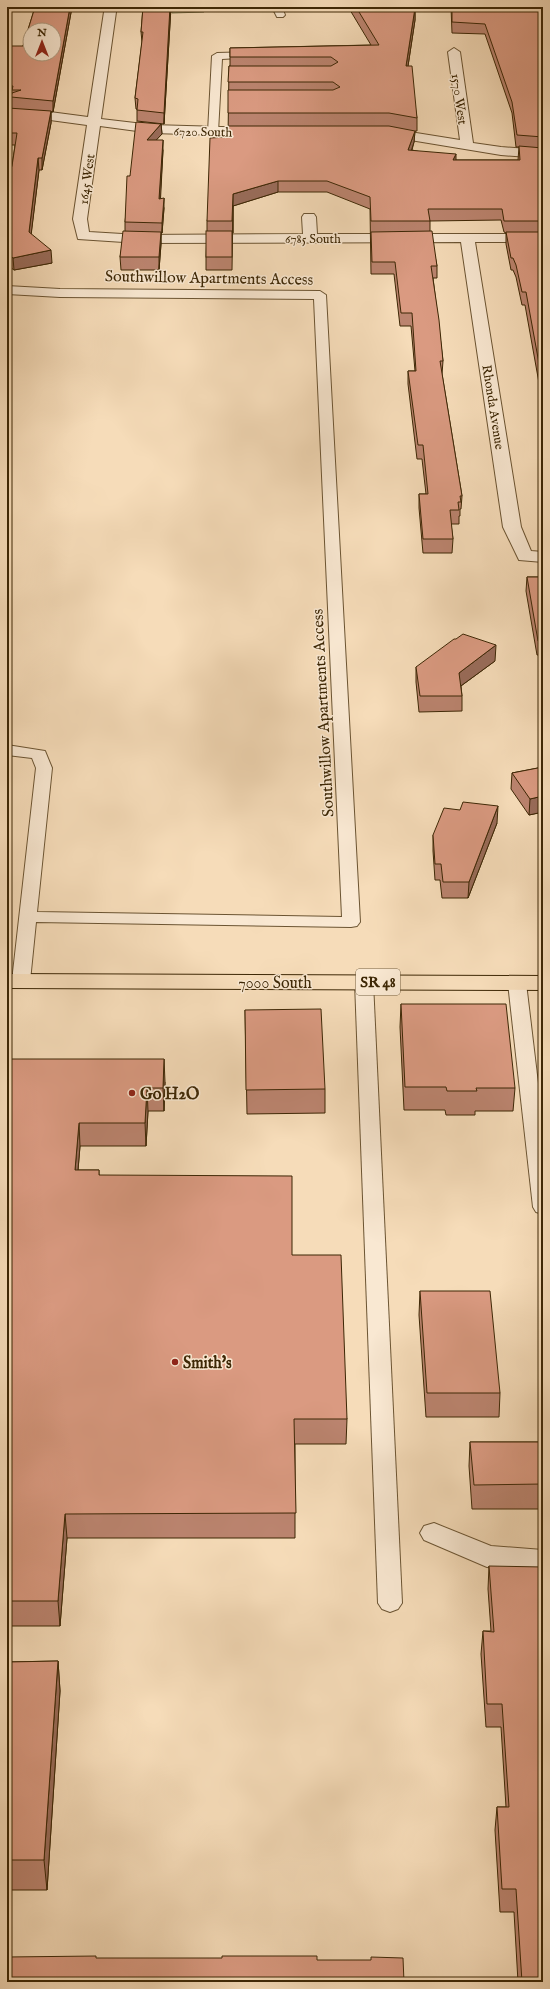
<svg xmlns="http://www.w3.org/2000/svg" width="550" height="1989" viewBox="0 0 550 1989" font-family="'IM FELL English',serif">
<style>
.green{fill:#b8c192;stroke:#7a744c}
.lines{fill:none;stroke-linecap:round;stroke-linejoin:round}
.service-casing{stroke:#6b5432;stroke-width:2}
.minor-casing{stroke:#6b5432;stroke-width:2}
.primary-casing{stroke:#3d2705;stroke-width:2}
.service{fill:#f9e8d2;fill-rule:evenodd}
.minor{fill:#f9e8d2;fill-rule:evenodd}
.primary{fill:#f6dcb9;fill-rule:evenodd}
.wall{fill:#bb846f;stroke:#3d2705}
.shaded-wall{fill:#996c5a;stroke:#3d2705}
.building{fill:#da9a81;stroke:#3d2705;fill-rule:evenodd}
.poi-dot{fill:#8f2418;stroke:#f9e8d2;stroke-width:1.5}
.labels{text-anchor:middle;stroke-width:3;stroke-linejoin:round;paint-order:stroke}
.far-street-label{font-size:13px;fill:#3d2705;stroke:#f9e8d2}
.shield{fill:#f9e8d2;stroke:#756142;stroke-width:1}
.shield-label{font-size:15px;font-weight:bold;fill:#3d2705}
.street-label{font-size:16px;fill:#3d2705;stroke:#f9e8d2}
.poi-label{font-size:16px;font-weight:bold;fill:#3d2705;stroke:#f9e8d2;text-anchor:start}
</style>
<rect width="100%" height="100%" fill="#f6dcb9"/>
<filter id="stains"><feTurbulence type="fractalNoise" baseFrequency=".005" numOctaves="4"/><feColorMatrix values="0 0 0 0 .2 0 0 0 0 .09 0 0 0 0 .02 0 0 0 .5 -.17"/></filter>
<radialGradient id="worn" r=".72"><stop offset=".6" stop-color="#630" stop-opacity="0"/><stop offset="1" stop-color="#630" stop-opacity=".3"/></radialGradient>
<path class="green" d="M171 7H203L204 12 172 13Z"/>
<g class="lines">
<g class="service-casing">
<g id="service">
<path d="M272 7H282L285 15 283 17H277Z"/>
<path d="M254 52 258 53 259 55 258 57 222 59 218 132 213 135 209 134 208 132 212 56 217 53Z"/>
<path d="M7 286 60 289 320 291 326 295 360 922 357 926 351 927 36 922 30 981 27 985 21 986 15 985 12 981 36 768 32 758 7 755V745L45 751 52 768 37 912 342 917 314 299 60 297 7 294Z"/>
<path d="M364 977 370 978 373 982 402 1603 398 1609 390 1612 382 1609 378 1603 355 982 358 978Z"/>
<path d="M517 978 523 979 526 983 543 1125V1214L536 1212 533 1207 508 983 511 979Z"/>
</g>
</g>
<g class="minor-casing">
<g id="minor">
<path d="M110 8 116 12 101 119 152 125 257 128 263 132 257 136 152 133 100 126 87 219 89 232 139 235 303 234 302 217 304 214H314L316 217 317 234H543V242H475L521 527 531 551 543 552V562L519 560 503 527 461 242 139 243 78 239 73 219 87 125 50 120 7 118V110L50 112 88 117 104 12Z"/>
<path d="M454 48 460 52 473 143 501 147 543 150V158L501 155 380 135 379 132 380 129 385 128 460 140 448 52Z"/>
<path d="M434 1523 491 1546 543 1550V1572L487 1567 424 1540 420 1533 424 1526Z"/>
</g>
</g>
<g class="primary-casing">
<path id="primary" d="M7 974 543 976V990L7 988Z"/>
</g>
<use href="#service" class="service"/>
<use href="#minor" class="minor"/>
<use href="#primary" class="primary"/>
</g>
<g class="wall">
<path d="M35 7H72L53 112H51V123L42 170H39L31 234 52 263 14 270 7 265V179L12 166 15 145H7V113L11 108V98H7V54L23 46Z"/>
<path d="M143 7H171L164 124 137 121V109H136L135 98 142 42 141 32Z"/>
<path d="M310 7H389L388 8H415V20L408 66 417 118V131H415L414 142 412 150 456 160H518L519 147H516L512 113 485 34 452 33 451 7H543V416L539 393V383L525 305H522L516 277 513 270H511L506 244V233L504 232 501 220 430 221V231L437 266V278H433L443 361 442 374 462 496 461 509H460V516H459V524H451L453 539 452 553H423L419 508V494H426L422 459H417L408 384V371H415L411 326H400L394 274H371L370 209 327 192H278L233 206 232 270H206V257L207 231V221L228 137 229 66H230V48L371 45 350 10H310Z"/>
<path d="M161 124 162 134 156 140 163 150 160 199 164 208 162 233H161V244L159 270H121L120 257 125 231V222L130 176Z"/>
<path d="M527 577H543V655H537L526 591Z"/>
<path d="M495 661 461 686 462 696V711L419 712 416 682V667Z"/>
<path d="M543 767V812L529 815 511 789 512 773Z"/>
<path d="M497 823 468 898H442L440 880H435L433 851V835Z"/>
<path d="M401 1004 515 1088 513 1111H475V1115H446L445 1110H404L400 1027Z"/>
<path d="M245 1010 325 1089V1113L247 1114Z"/>
<path d="M7 1059 165 1082 164 1111H148L146 1146H80L78 1170H99V1175L292 1255 347 1419 346 1444H295V1538H67L60 1626H7Z"/>
<path d="M420 1291 500 1393 499 1417H426L419 1315Z"/>
<path d="M470 1442H543V1509H472L469 1466Z"/>
<path d="M489 1566 543 1982H518L514 1912H500L495 1830 497 1807H506L501 1727H486L481 1654 483 1631H491L488 1589Z"/>
<path d="M58 1661 60 1691 47 1890H7V1662Z"/>
</g>
<g class="shaded-wall">
<path d="M70 7H72L53 112V101Z"/>
<path d="M170 7H171L164 124V113Z"/>
<path d="M415 8V20L406 79V66Z"/>
<path d="M51 111V123L42 170V158Z"/>
<path d="M161 124 162 134 147 150V140Z"/>
<path d="M415 131 414 142 408 161V150Z"/>
<path d="M163 140V150L160 209 159 199Z"/>
<path d="M456 154V166L453 160Z"/>
<path d="M38 158 39 170 30 244 29 232Z"/>
<path d="M278 181V192L233 206V233V194Z"/>
<path d="M164 198V208L162 233V223Z"/>
<path d="M161 232V244L159 270V257Z"/>
<path d="M51 250 52 263 14 270 13 258Z"/>
<path d="M496 645 495 661 458 688 459 673Z"/>
<path d="M543 796V812L529 815 530 799Z"/>
<path d="M498 806 497 823 468 898 469 882Z"/>
<path d="M164 1059 165 1082 164 1111 163 1088Z"/>
<path d="M147 1088 148 1111 146 1146 145 1123Z"/>
<path d="M79 1123 80 1146 76 1194 75 1170Z"/>
<path d="M65 1514 67 1538 60 1626 58 1601Z"/>
<path d="M58 1661 60 1691 47 1890 44 1860Z"/>
</g>
<g class="building">
<path d="M35 7H70L53 101 11 97 12 93 21 90H12L13 86H7V54L9 46H23ZM30 30H54V54H30Z"/>
<path d="M143 7H170L164 113 137 110 138 99 135 98 143 32H141Z"/>
<path d="M356 7H385L384 8H415L406 66H412L417 118 389 113H228V90H333L340 87 333 82H228L229 66H331L338 62 331 57H230V48L379 45Z"/>
<path d="M452 7H543V137L517 135 512 102 485 24 452 22Z"/>
<path d="M8 108 51 111 42 158H38L29 232 51 250 13 258 7 253V179L12 166 17 133H7V113Z"/>
<path d="M136 122 161 124 147 140H163L159 199 164 198 162 223 125 222 127 176H130Z"/>
<path d="M228 126H389L415 131 408 150 456 154 453 160H520L519 146 543 148V221H504L502 209H428L430 221H371L370 197 327 181H278L233 194 232 221H207L210 138 228 137Z"/>
<path d="M123 231 161 232 159 257H120Z"/>
<rect x="206" y="231" width="26" height="26"/>
<path d="M432 231 437 266H431L439 320 443 361H440L462 496H460L461 502H458L459 510H450L453 539H423L419 494H428L423 445H418L408 371H416L412 313H401L395 262H372L371 232Z"/>
<path d="M506 232H543V399L539 380H542L526 292H522L516 265 513 258H511Z"/>
<path d="M527 577H543V641H538Z"/>
<path d="M463 634 496 645 459 673 462 696H420L416 667 454 639H456Z"/>
<path d="M543 767V796L530 799 512 773Z"/>
<path d="M463 802 498 806 469 882H443L441 864H435L433 835 444 808 460 810Z"/>
<path d="M401 1004H506L515 1088H476L477 1091H447L446 1087H405Z"/>
<path d="M321 1009 325 1089 246 1090 245 1010Z"/>
<path d="M7 1059H164L163 1088H147L145 1123H79L75 1170H99V1175L292 1176V1255H341L347 1419H294L296 1513 65 1514 58 1601H7Z"/>
<path d="M420 1291H490L500 1393H427Z"/>
<path d="M470 1442H543V1484L474 1485Z"/>
<path d="M489 1566 543 1567V1982H522L516 1889H502L497 1807H509L502 1704H487L483 1631 494 1632Z"/>
<path d="M58 1661 44 1860H7V1662Z"/>
<path d="M96 1956V1958H222V1956H317V1960H371V1957L403 1958 404 1982H7V1957Z"/>
</g>
<g class="poi-dot">
<circle cx="132" cy="1093" r="4"/>
<circle cx="175" cy="1362" r="4"/>
</g>
<g class="labels">
<g class="far-street-label">
<text transform="translate(460 99) rotate(82)" y="5">1570 West</text>
<text transform="translate(203 131) rotate(1)" y="5">6720 South</text>
<text transform="translate(86 179) rotate(-82)" y="5">1645 West</text>
<text x="313" y="243">6785 South</text>
<text transform="translate(494 407) rotate(81)" y="5">Rhonda Avenue</text>
</g>
<rect class="shield" x="356" y="969" width="44" height="26" rx="3"/>
<g class="shield-label">
<text x="378" y="987">SR 48</text>
</g>
<g class="street-label">
<text transform="translate(209 277) rotate(1)" y="6">Southwillow Apartments Access</text>
<text transform="translate(322 713) rotate(-93)" y="6">Southwillow Apartments Access</text>
<text x="275" y="988">7000 South</text>
</g>
<g class="poi-label">
<text x="140" y="1099">Go H2O</text>
<text x="183" y="1368">Smith's</text>
</g>
</g>
<rect width="550" height="1989" fill="none" stroke="#f6dcb9" stroke-width="24"/>
<rect x="8" y="8" width="534" height="1973" fill="none" stroke="#3d2705" stroke-width="2"/>
<rect x="12" y="12" width="526" height="1965" fill="none" stroke="#3d2705"/>
<g transform="translate(42 42)"><circle r="19" fill="#f9e8d2" stroke="#ae9b80"/>
<path d="M0-3L7 15L0 10L-7 15Z" fill="#8f2418"/>
<text y="-6" font-size="11" font-weight="bold" text-anchor="middle" fill="#3d2705">N</text>
</g>
<rect width="100%" height="100%" filter="url(#stains)"/>
<rect width="100%" height="100%" fill="url(#worn)"/>
</svg>
